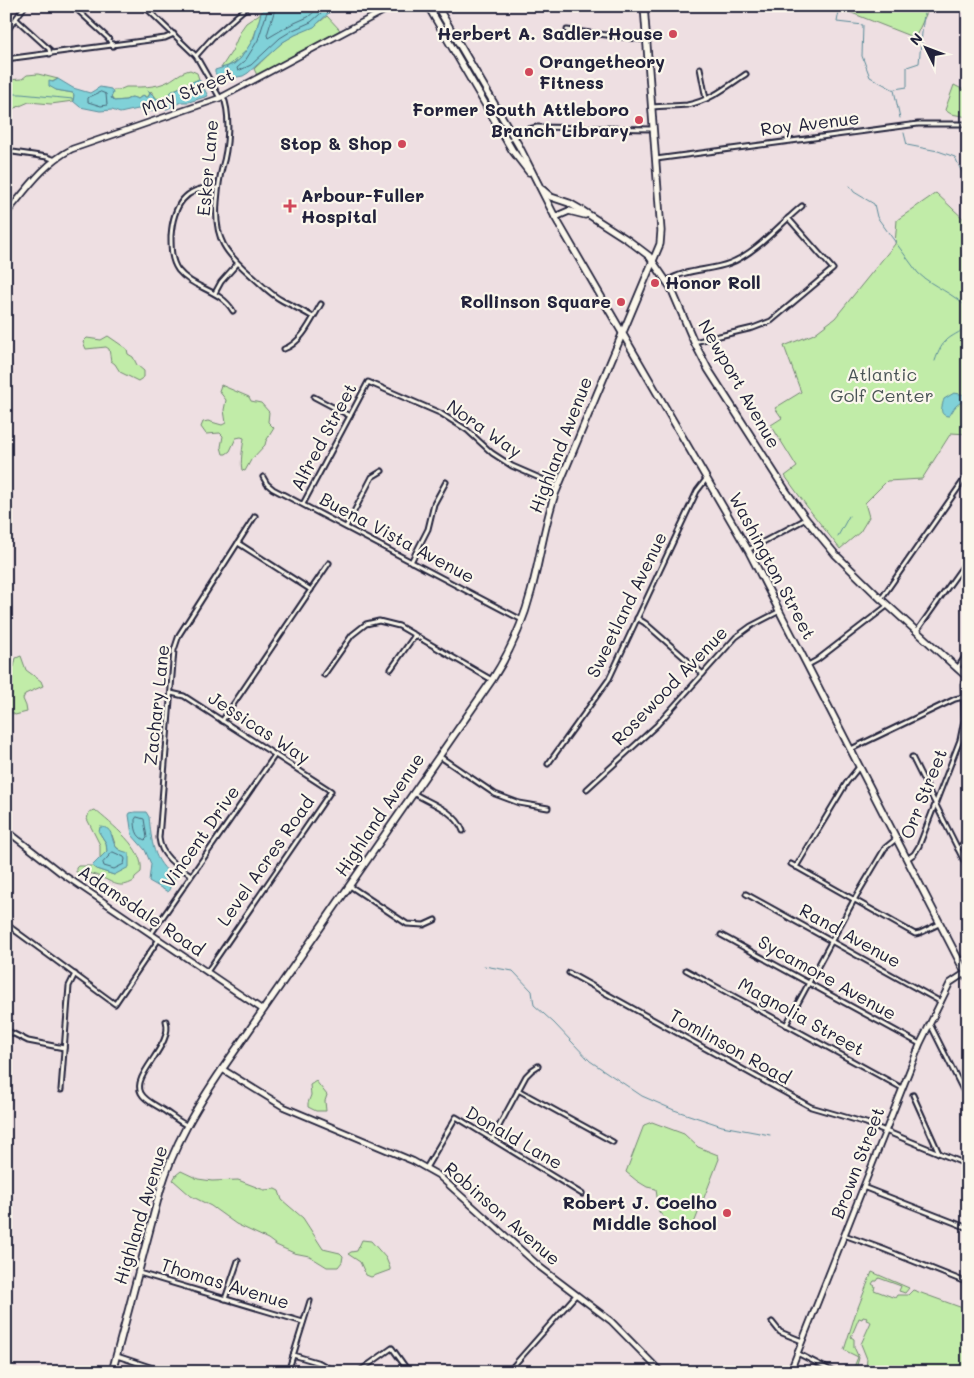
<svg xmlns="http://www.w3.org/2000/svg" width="974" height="1378" viewBox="0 0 974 1378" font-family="Mali,sans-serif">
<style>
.green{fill:#c1eca8;stroke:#728772}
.water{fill:#80d1d8;stroke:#5a8b99}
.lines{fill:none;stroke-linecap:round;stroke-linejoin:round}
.shore{stroke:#48687a;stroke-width:1}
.stream{stroke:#5a8b99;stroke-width:1}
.minor-casing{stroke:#22223b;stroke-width:7}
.tertiary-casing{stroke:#22223b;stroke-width:8}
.primary-casing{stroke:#22223b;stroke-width:9}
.minor{stroke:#fbf7ec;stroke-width:3}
.tertiary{stroke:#fbf7ec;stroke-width:4.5}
.primary{stroke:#fbf7ec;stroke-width:5.5}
.poi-dot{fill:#d1495b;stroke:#fbf7ec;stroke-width:2}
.labels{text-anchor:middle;stroke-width:4.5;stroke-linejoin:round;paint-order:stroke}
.poi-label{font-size:18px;font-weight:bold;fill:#22223b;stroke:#fbf7ec;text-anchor:end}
.street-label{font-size:18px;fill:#22223b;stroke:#fbf7ec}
.park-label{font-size:18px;fill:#4a5456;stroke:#fbf7ec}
</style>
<rect width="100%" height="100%" fill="#eedfe2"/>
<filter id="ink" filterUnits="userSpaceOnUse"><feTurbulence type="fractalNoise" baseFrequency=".02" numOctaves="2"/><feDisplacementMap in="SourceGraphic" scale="10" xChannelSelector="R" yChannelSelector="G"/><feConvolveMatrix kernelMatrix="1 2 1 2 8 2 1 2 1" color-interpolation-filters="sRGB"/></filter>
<g filter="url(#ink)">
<g class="green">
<path d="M834 6H930L915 38Z"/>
<path d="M261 13C256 34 246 66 221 68L232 51 241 30 246 23Z"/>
<path d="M327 16 340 30 257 75 254 69C264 60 272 50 283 42 297 32 314 28 327 16Z"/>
<path d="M190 70 197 73 199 79 174 90 163 99H157L151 91 148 97H145L143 95 138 99 131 97 126 100 114 101 111 97 113 90H119L126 87C139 87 156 88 169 81 176 77 181 72 190 70Z"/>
<path d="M38 74 58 79 52 82 56 90 73 93 74 95 73 101 51 104 29 102 6 112V80L22 79 27 75Z"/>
<path d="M954 85 968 92V117L951 114 945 110Z"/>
<path d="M936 193 968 223V434L951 433 922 479 887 481 865 503 869 517 860 532 840 549 808 508 785 476 797 467 771 425 782 418 775 408 801 392 784 346 814 334 835 318 895 244 897 220Z"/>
<path d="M108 336 127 349 128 354 133 357 137 365 144 371V377L138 381 120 372 115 364 111 361 109 349 106 347 86 349 83 342 87 338 101 340Z"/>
<path d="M221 385 249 397 251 401 261 403 269 412 268 422 274 428 266 441 265 445 251 460 245 471 242 470C240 464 243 445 244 438L241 437 236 438 230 451 226 454H223L221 447 223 436 220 433 206 434 201 427 203 422 208 421 222 425 226 423 224 410 226 400 219 391Z"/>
<path d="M21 656 26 670 41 681 43 686 25 694 23 699 26 706 27 712 15 715 6 708V673L14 667 16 658Z"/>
<path d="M95 810C111 824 145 849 141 872L135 877 134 881C118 890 114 882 100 877 93 873 84 873 76 872V868L78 866H92L96 869 114 875 120 850 116 847 112 835 99 832 106 843 107 851 100 858V845L87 819 89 812Z"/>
<path d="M316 1081 327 1095 325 1101 326 1111H316L308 1107V1103L311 1095 310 1085Z"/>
<path d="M652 1122 684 1134 698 1147 718 1155 719 1159 693 1226 687 1231 668 1222 659 1212 656 1189 647 1187 637 1181 626 1172 644 1125Z"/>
<path d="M181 1171 198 1179 212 1181 238 1180 264 1190 275 1189 279 1191 282 1200 303 1218 323 1249 340 1253 343 1256 342 1262 338 1267H327L309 1256 294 1253 276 1245 268 1239 236 1224 211 1206 191 1196 173 1180 176 1175Z"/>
<path d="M362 1240 371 1241 386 1258 390 1268V1270L371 1277 366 1275 360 1262 348 1254 351 1252 357 1251Z"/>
<path d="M872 1272 909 1288 905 1293 899 1291 901 1286 879 1278 877 1281H874L872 1284 875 1286 874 1290 895 1298 897 1295H908L913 1290 968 1310V1372H873L866 1368 867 1359 861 1344 871 1322 866 1320 867 1318 863 1317 862 1319 859 1318 851 1337 854 1339V1347L859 1358 855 1372H852L858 1357 844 1350 855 1315Z"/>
</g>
<g class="water">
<path d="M266 6H336L314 27 295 35 283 42 248 73 243 76 221 80 215 73V70L234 64 241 58 254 38 261 13Z"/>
<path d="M58 79 73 88 90 93 100 87 111 89 113 93 111 98 114 101 126 100 132 97 138 99 144 95 145 97H148L150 94 148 90 157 99H163L174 90 199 79 208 96 189 102H181L167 109H158L145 113 138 109 120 113 112 110 100 111 80 107 73 101 74 95 73 93 56 90 49 86V81L53 82Z"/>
<path d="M954 393 967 395C965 402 960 402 956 406 953 409 952 413 949 416 938 416 942 406 944 399Z"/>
<path d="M135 812H146L149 817C152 842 152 861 175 877L168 892 149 881 151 864 145 850 132 835 129 815 130 813Z"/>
<path d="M100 827C115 827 110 841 117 848 120 851 126 852 129 853V867L114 875 96 869 92 866 107 851 106 843 99 832Z"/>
</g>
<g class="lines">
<g class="shore">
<path d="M269 6 258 40 245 61 237 68 238 71 251 65 280 38 293 30 311 22 329 6"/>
<path d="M276 6 267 35 268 38 290 25 308 17 321 6"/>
<path d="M101 92 106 94 107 105 101 106 88 102V98Z"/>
<path d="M137 817 144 819 147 838 145 840C136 837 135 828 135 820Z"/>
<path d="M113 852 124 857 125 859 124 864 114 869 104 866 103 863Z"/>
</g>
<g class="stream">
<path d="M840 6 837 22 863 25 862 56 870 77 894 90"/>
<path d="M226 68 246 51"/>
<path d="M895 89 907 87V67L919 63 924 13 933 6"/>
<path d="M894 90 900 118"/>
<path d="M6 94H21L73 99"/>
<path d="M904 133 907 145 938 151 955 157 968 186"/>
<path d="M850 186 854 192 874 204 877 217 918 273C933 287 954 293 968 309"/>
<path d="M935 361C943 338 948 339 968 327"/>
<path d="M838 536 849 516"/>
<path d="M484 966 513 971 532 991 534 1005 554 1023 590 1061 642 1096 674 1110 722 1126 770 1135"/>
</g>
<g class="minor-casing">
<g id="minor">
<path d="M73 6 108 38 113 46"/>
<path d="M144 6 196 56 220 98"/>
<path d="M16 19 49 49 50 54"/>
<path d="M567 30 646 40"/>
<path d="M6 32 25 6"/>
<path d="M196 56 212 38 248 6"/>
<path d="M6 59 165 38 174 34"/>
<path d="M700 68 706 99"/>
<path d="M223 96C231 114 228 149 222 168 219 179 218 190 217 202 214 239 225 253 253 277 262 285 271 295 283 301 293 306 303 311 313 317"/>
<path d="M652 107C664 106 676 106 687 105 710 101 728 86 746 74"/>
<path d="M507 141 529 129 537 127 652 129"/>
<path d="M6 151 47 157 53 159"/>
<path d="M656 159 918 124H968"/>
<path d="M218 188C185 185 173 206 171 236 171 248 171 260 178 270 193 289 220 289 233 311"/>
<path d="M667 281C685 269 710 271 730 263 756 253 780 224 802 206"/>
<path d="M215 293 221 282 237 264"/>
<path d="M694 342 753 328 771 321 833 269 788 218"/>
<path d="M284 349C302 343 312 319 321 304"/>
<path d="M314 397 350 416"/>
<path d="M263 477 267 484 273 489 522 620"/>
<path d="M303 504 368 382 440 413 467 430 492 453 512 466 558 486"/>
<path d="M346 527 372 477 382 471"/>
<path d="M238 543 311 590"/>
<path d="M748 550 806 519"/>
<path d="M411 562 428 529 434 504 446 482"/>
<path d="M881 599 968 474"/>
<path d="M637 618 645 623 703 674"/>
<path d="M916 632 968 559"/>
<path d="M808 665 817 660 887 606"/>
<path d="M391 669 415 635"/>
<path d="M957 669 968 652"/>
<path d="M324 675 352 635 366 624 379 621 399 626 492 680"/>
<path d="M171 693 184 696 331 791 207 972"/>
<path d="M222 721 329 563"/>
<path d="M851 749 955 699 963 697"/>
<path d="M439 756 495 794 519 803 548 808"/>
<path d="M912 757 968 869"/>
<path d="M548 764 609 679 697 491 707 478"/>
<path d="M587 789 657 725 736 637 751 626 780 611"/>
<path d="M413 793C430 803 456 811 463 831"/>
<path d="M958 849 968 838"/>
<path d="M907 859 914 854 919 846 960 740 964 720 963 685 966 677"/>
<path d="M791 864 915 934 920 933 939 924"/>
<path d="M796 867 847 782 859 767"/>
<path d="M191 875C177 866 161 857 159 838L174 650 179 635 255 516"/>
<path d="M350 886 407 924 424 925 435 920"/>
<path d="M746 894 941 1002"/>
<path d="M6 924 115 1004 159 939"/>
<path d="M151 934 275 755"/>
<path d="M721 935 920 1044"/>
<path d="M686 970 902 1088"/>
<path d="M569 973 811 1107 866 1123 968 1165"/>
<path d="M166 1021C174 1045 131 1075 141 1093 145 1101 156 1105 163 1110 171 1115 178 1121 186 1125"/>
<path d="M930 1024 968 1100"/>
<path d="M786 1025 854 900 885 848 896 839"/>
<path d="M6 1030 28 1041 64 1048"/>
<path d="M61 1090 69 986 75 974"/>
<path d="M518 1090 613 1142"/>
<path d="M913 1095 939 1153"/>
<path d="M492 1139 526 1076 532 1070 538 1066"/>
<path d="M426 1168 456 1117 582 1194"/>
<path d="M863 1187 968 1228"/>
<path d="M844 1235 883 1249 968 1283"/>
<path d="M139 1273 303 1322"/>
<path d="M225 1299 238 1261"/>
<path d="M772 1322 780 1332 802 1341"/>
<path d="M797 1353 834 1372"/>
<path d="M293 1355 320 1363 335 1372"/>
<path d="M117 1356 165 1372"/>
<path d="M288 1372 310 1301"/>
<path d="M358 1372 392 1348 409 1372"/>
<path d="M508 1372 576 1295"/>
</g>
</g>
<g class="tertiary-casing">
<g id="tertiary">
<path d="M6 214C26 190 44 163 72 149L220 98 393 6"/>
<path d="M6 830 61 873 263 1010"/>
<path d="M222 1069 284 1107 413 1161 438 1175 540 1267 611 1321 661 1372"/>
<path d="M790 1372 920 1044 950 983 965 973"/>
</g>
</g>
<g class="primary-casing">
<g id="primary">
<path d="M428 6 512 150 529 172"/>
<path d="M437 6 519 146 555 217 748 550 968 978"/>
<path d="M543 190 551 197 569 203 583 211 628 240 649 256 671 288 694 342 708 369 786 491 806 519 835 554 881 599 968 678"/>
<path d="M555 217 569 211 585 215"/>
<path d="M112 1372 160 1191C174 1144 196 1108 223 1068L492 680C510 652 523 623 531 592 540 559 544 526 555 494L660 244 661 231 644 6"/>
</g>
</g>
<use href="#minor" class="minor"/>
<use href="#tertiary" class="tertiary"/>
<use href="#primary" class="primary"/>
</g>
</g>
<g class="poi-dot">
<circle cx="673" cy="34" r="5"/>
<circle cx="529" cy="72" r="5"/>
<circle cx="639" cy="120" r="5"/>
<circle cx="402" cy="144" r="5"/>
<path d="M287.5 198.5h5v5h5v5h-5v5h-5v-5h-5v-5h5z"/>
<circle cx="655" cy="283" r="5"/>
<circle cx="621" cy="302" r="5"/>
<circle cx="727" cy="1213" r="5"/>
</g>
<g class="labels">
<g class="poi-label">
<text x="663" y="40">Herbert A. Sadler House</text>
<text x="539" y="68" text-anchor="start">Orangetheory<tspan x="539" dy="21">Fitness</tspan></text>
<text x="629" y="116">Former South Attleboro<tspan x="629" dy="21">Branch Library</tspan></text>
<text x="392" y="150">Stop &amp; Shop</text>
<text x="301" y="202" text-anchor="start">Arbour-Fuller<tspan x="301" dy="21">Hospital</tspan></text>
<text x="665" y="289" text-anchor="start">Honor Roll</text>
<text x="611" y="308">Rollinson Square</text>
<text x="717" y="1209">Robert J. Coelho<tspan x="717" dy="21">Middle School</tspan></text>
</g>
<g class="street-label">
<text transform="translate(188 92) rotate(-22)" y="6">May Street</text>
<text transform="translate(810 124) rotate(-7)" y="6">Roy Avenue</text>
<text transform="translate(208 168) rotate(-85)" y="6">Esker Lane</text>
<text transform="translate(739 384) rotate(60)" y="6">Newport Avenue</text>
<text transform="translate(484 429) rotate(35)" y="6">Nora Way</text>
<text transform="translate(324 437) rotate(-62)" y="6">Alfred Street</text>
<text transform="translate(561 445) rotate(-69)" y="6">Highland Avenue</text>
<text transform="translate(397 538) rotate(28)" y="6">Buena Vista Avenue</text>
<text transform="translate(772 566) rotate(62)" y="6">Washington Street</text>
<text transform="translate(627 605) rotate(-64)" y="6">Sweetland Avenue</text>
<text transform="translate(670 686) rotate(-46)" y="6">Rosewood Avenue</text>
<text transform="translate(157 705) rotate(-84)" y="6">Zachary Lane</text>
<text transform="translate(259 728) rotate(33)" y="6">Jessicas Way</text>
<text transform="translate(924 794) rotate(-68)" y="6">Orr Street</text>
<text transform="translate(380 815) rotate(-56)" y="6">Highland Avenue</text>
<text transform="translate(201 837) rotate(-55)" y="6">Vincent Drive</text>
<text transform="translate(266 861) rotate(-55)" y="6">Level Acres Road</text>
<text transform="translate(141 911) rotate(34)" y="6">Adamsdale Road</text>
<text transform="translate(850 936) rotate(29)" y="6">Rand Avenue</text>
<text transform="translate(827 978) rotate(29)" y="6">Sycamore Avenue</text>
<text transform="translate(801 1017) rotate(29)" y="6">Magnolia Street</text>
<text transform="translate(730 1047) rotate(29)" y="6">Tomlinson Road</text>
<text transform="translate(514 1138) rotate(30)" y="6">Donald Lane</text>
<text transform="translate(858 1163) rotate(-69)" y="6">Brown Street</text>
<text transform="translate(502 1214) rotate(41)" y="6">Robinson Avenue</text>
<text transform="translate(141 1215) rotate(-73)" y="6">Highland Avenue</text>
<text transform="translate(225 1284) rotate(17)" y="6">Thomas Avenue</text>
</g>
<g class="park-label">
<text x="882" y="381">Atlantic<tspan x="882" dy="21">Golf Center</tspan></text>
</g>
</g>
<rect width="974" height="1378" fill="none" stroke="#fbf7ec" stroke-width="25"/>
<rect x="12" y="12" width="949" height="1353" fill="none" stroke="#22223b" stroke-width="2" filter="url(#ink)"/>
<g transform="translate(926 48) rotate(312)" stroke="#fbf7ec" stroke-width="4" paint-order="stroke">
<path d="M0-4L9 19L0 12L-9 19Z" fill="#22223b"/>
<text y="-8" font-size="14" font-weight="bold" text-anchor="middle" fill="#22223b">N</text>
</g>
</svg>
